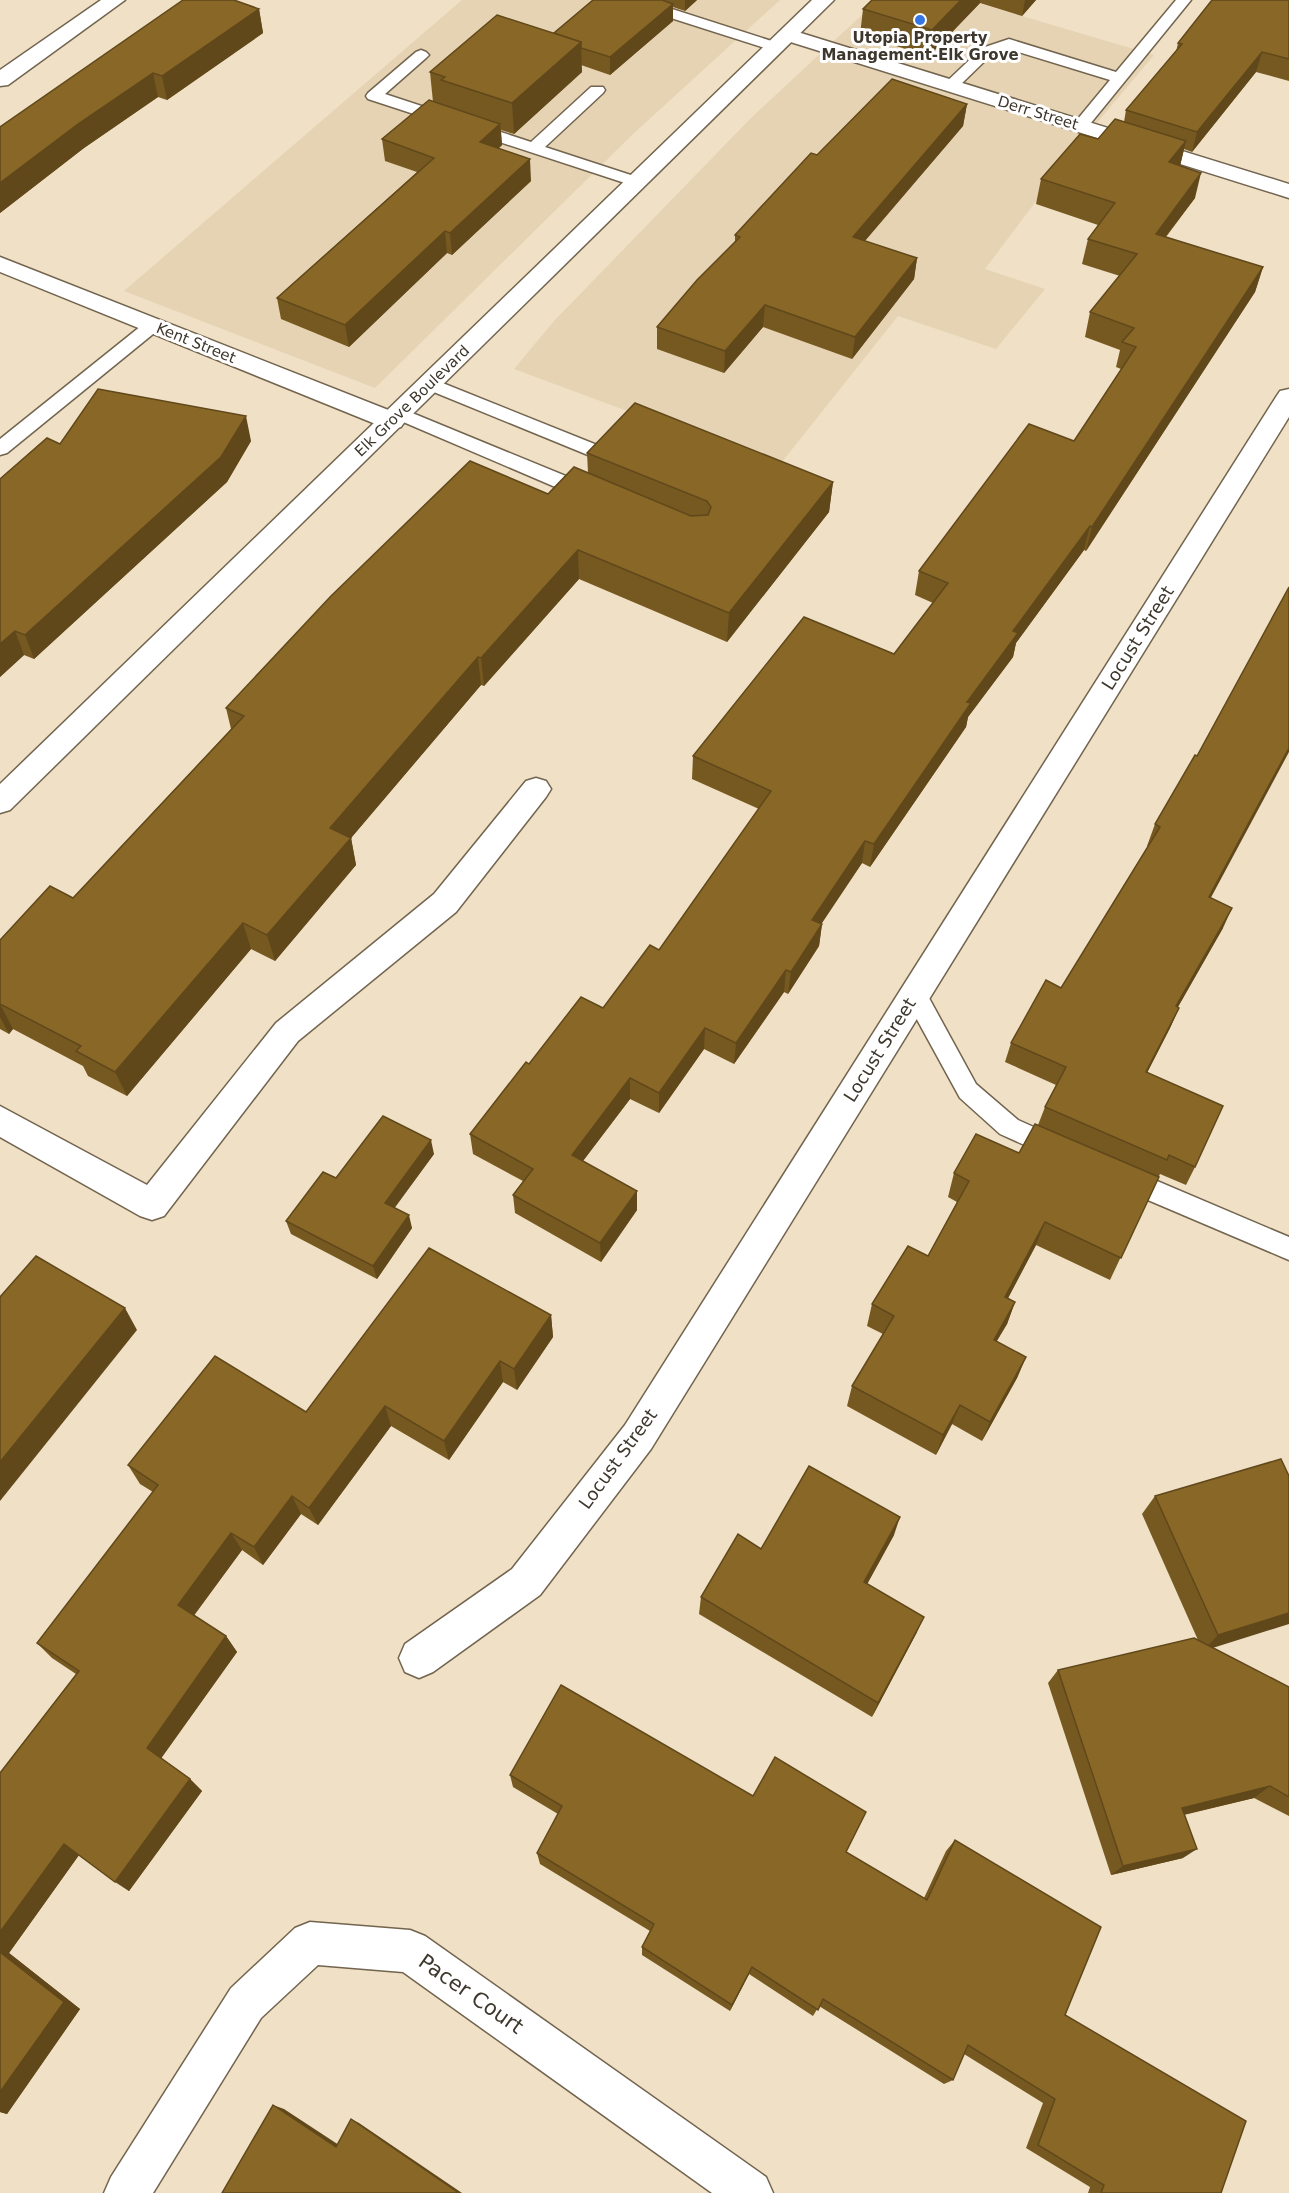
<svg xmlns="http://www.w3.org/2000/svg" width="1289" height="2193" viewBox="0 0 1289 2193" font-family="'DejaVu Sans',sans-serif">
<style>
.built{fill:#e6d3b3}
.lines{fill:none;stroke-linecap:round;stroke-linejoin:round}
.service-casing{stroke:#72644e;stroke-width:3}
.minor-casing{stroke:#72644e;stroke-width:3}
.secondary-casing{stroke:#72644e;stroke-width:3}
.service{fill:#fff;fill-rule:evenodd}
.minor{fill:#fff;fill-rule:evenodd}
.secondary{fill:#fff;fill-rule:evenodd}
.wall{fill:#765921}
.shaded-wall{fill:#60481b}
.building{fill:#896726;stroke:#60481b;stroke-width:1.5}
.poi-dot{fill:#3676e4;stroke:#fff;stroke-width:2}
.labels{text-anchor:middle;stroke-width:6;stroke-linejoin:round;paint-order:stroke}
.far-poi-label{font-size:15px;font-weight:bold;fill:#3d372d;stroke:#fff}
.far-street-label{font-size:15px;fill:#3d372d;stroke:#fff}
.street-label{font-size:18px;fill:#3d372d;stroke:#fff}
.near-street-label{font-size:21px;fill:#3d372d;stroke:#fff}
</style>
<rect width="100%" height="100%" fill="#efe0c6"/>
<g class="built">
<path d="M462 0H780L633 134 375 388 124 291Z"/>
<path d="M878 0H968L1154 55 1075 149 985 269 1045 289 996 349 898 316 778 467 514 369 554 321 752 117Z"/>
</g>
<g class="lines">
<g class="service-casing">
<g id="service">
<path d="M622 0H644L781 44 784 47 776 52 771 50 624 3Z"/>
<path d="M1176 0H1191L1086 129H1074L1072 126 1110 80 1009 49 992 54 956 89 950 91 942 86 982 48 1009 39 1116 72Z"/>
<path d="M421 50 426 52 429 55 426 58 385 94 531 142 591 87H603L605 90 603 93 545 147 643 179 645 182 643 185H631L368 99 366 96 368 93 416 52Z"/>
<path d="M152 320 158 322 161 326 158 330 7 453 0 455V439L146 322Z"/>
<path d="M430 378 602 447 604 451 602 455H588L424 388 421 384 424 380Z"/>
<path d="M400 408 595 488 598 493 595 498H581L394 418 391 414Z"/>
<path d="M915 985 923 987 976 1084 1018 1120 1065 1141 1068 1148 1065 1155 1056 1159 1000 1134 960 1098 903 994 907 987Z"/>
<path d="M1124 1167 1289 1237V1260L1115 1186 1112 1178 1115 1170Z"/>
</g>
</g>
<g class="minor-casing">
<g id="minor">
<path d="M101 0H125L8 85 0 86V70Z"/>
<path d="M788 29 1289 184V198L781 39 778 35 781 31Z"/>
<path d="M0 257 401 415 405 421 401 427 392 429 383 427 0 272Z"/>
<path d="M1289 389V417L651 1449 540 1595 433 1672 419 1678 405 1672 399 1658 405 1644 512 1569 625 1425 1276 397 1280 391Z"/>
<path d="M536 778 546 781 551 789 546 797 456 912 298 1041 164 1216 152 1220 140 1216 0 1137V1106L147 1185 276 1023 434 894 526 781Z"/>
<path d="M310 1922 410 1930 425 1936 766 2177 773 2193H712L403 1972 318 1965 261 2018 153 2193H104L111 2177 231 1988 295 1928Z"/>
</g>
</g>
<g class="secondary-casing">
<path id="secondary" d="M812 0H834L10 810 0 813V784Z"/>
</g>
<use href="#service" class="service"/>
<use href="#minor" class="minor"/>
<use href="#secondary" class="secondary"/>
</g>
<g class="wall">
<path d="M593 0H697L685 11 673 7V21L610 75 581 65 582 72 514 134 501 130 502 145 499 148 531 181 452 255 447 253 349 347 281 319 277 298 417 172 385 161 382 139 433 102 430 72 554 33Z"/>
<path d="M872 0H1036L1022 16 980 3 929 56 860 35 863 9Z"/>
<path d="M1289 0V81L1256 72 1192 152 1184 149 1180 166 1195 198 1166 237 1263 267 1255 292 1086 551 1084 550 1016 643 1013 657 968 717 966 727 870 867 862 863 821 924H822L819 946 788 994 784 992 734 1064 704 1049 659 1113 630 1099 583 1161 637 1191V1210L601 1262 515 1213 513 1195 523 1181 473 1154 470 1134 529 1064 603 1008 659 950 759 809 692 779 693 756 894 654 933 603 915 595 919 571 1074 441 1121 369 1116 367 1120 350 1085 337 1090 312 1120 276 1082 264 1088 239 1098 225 1036 204 1041 179 1124 122 1126 110 1176 52 1178 43Z"/>
<path d="M259 9 263 33 167 100 158 97 84 148 0 213V127Z"/>
<path d="M967 104 963 126 865 241 917 258 914 279 852 359 763 327 724 373 657 349V327L735 242V235L817 155Z"/>
<path d="M251 441 227 482 34 659 24 655 0 677V479L60 444Z"/>
<path d="M587 453 833 482 829 512 727 642 579 579 484 686 481 685 351 838 356 865 275 961 251 949 127 1096 88 1076 83 1066 13 1029 9 1034 0 1029V940L73 898 231 729 226 708 548 494 588 473Z"/>
<path d="M1195 755 1211 898 1223 928 1178 1007 1179 1008 1170 1028 1147 1073 1195 1167 1186 1185 1160 1174 1110 1280 1036 1245 1008 1298 1015 1302 1007 1324 996 1342 1026 1357 1017 1378 982 1441 952 1424 936 1455 847 1406 852 1386 883 1334 867 1326 872 1304 928 1256 957 1202 948 1197 954 1173 1019 1153 1038 1125 1045 1107 1056 1085 1005 1062 1011 1043 1061 988 1148 846H1147L1155 824Z"/>
<path d="M434 1154 394 1208 412 1228 377 1279 291 1234 286 1221 336 1178Z"/>
<path d="M551 1315 553 1337 517 1390 503 1382 449 1460 391 1426 318 1525 301 1514 263 1565 242 1550 194 1615 226 1636 237 1652 161 1758 190 1779 202 1791 129 1891 79 1855 9 1953 80 2009 7 2114 0 2112V1773L76 1674 52 1658 37 1643 153 1492 140 1484 128 1465 306 1412Z"/>
<path d="M1289 1476 1213 1648 1289 1687V1816L1254 1798 1184 1815 1183 1858 1111 1875 1048 1683 1058 1670 1198 1640 1142 1514 1155 1496Z"/>
<path d="M894 1535 867 1584 917 1632 872 1717 699 1614 701 1597 761 1549Z"/>
<path d="M510 1775 846 1852 924 1898 946 1851 955 1840 1065 2015 1221 2193H1088L1090 2187 1026 2148 1043 2103 964 2054 953 2080 944 2084 819 2006 813 2016 749 1974 730 2011 642 1955V1947L650 1931 540 1864 537 1853 558 1814 513 1787Z"/>
</g>
<g class="shaded-wall">
<path d="M685 0H697L685 11Z"/>
<path d="M961 0H980V3L929 56 932 30Z"/>
<path d="M1025 0H1036L1022 16Z"/>
<path d="M673 4V21L610 75V57Z"/>
<path d="M259 9 263 33 167 100 162 76Z"/>
<path d="M581 42 582 72 514 134 512 103Z"/>
<path d="M1262 52 1256 72 1192 152 1197 132Z"/>
<path d="M153 73 158 97 84 148 0 213V183L78 124Z"/>
<path d="M967 104 963 126 850 258 853 237Z"/>
<path d="M500 124 502 145 482 163 480 142Z"/>
<path d="M1186 141 1180 166 1169 162Z"/>
<path d="M530 159 531 181 452 255 450 233Z"/>
<path d="M1201 173 1195 198 1149 258 1156 234Z"/>
<path d="M445 231 447 253 349 347 345 325Z"/>
<path d="M917 258 914 279 852 359 855 337Z"/>
<path d="M1263 267 1255 292 1086 551 1092 527Z"/>
<path d="M765 305 763 327 724 373 725 351Z"/>
<path d="M246 416 251 441 227 482 34 659 25 635Z"/>
<path d="M833 482 829 512 727 642 729 613Z"/>
<path d="M1090 526 1084 550 1016 643 1013 657 968 717 966 727 870 867 874 844 1013 631Z"/>
<path d="M578 550 579 579 484 686 481 658Z"/>
<path d="M15 631 24 655 0 677V644Z"/>
<path d="M478 657 481 685 351 838 356 865 275 961 267 935 330 828Z"/>
<path d="M1289 748V752L1200 918 1209 897Z"/>
<path d="M865 841 862 863 810 941 812 920Z"/>
<path d="M1232 908 1223 928 1167 1026 1176 1006Z"/>
<path d="M243 923 251 949 127 1096 115 1072Z"/>
<path d="M822 924 819 946 788 994 791 972Z"/>
<path d="M786 970 784 992 734 1064 736 1043Z"/>
<path d="M0 1004 13 1029 9 1034 0 1017Z"/>
<path d="M1179 1008 1170 1028 1137 1092 1146 1072Z"/>
<path d="M705 1028 704 1049 659 1113V1093Z"/>
<path d="M630 1078V1099L573 1174 572 1155Z"/>
<path d="M431 1140 434 1154 388 1217 385 1203Z"/>
<path d="M637 1191V1210L601 1262 600 1243Z"/>
<path d="M409 1215 412 1228 377 1279 373 1266Z"/>
<path d="M1045 1222 1036 1245 997 1319 1005 1297Z"/>
<path d="M1015 1302 1007 1324 985 1361 994 1340Z"/>
<path d="M125 1308 137 1330 0 1501V1462Z"/>
<path d="M551 1315 553 1337 517 1390 514 1369Z"/>
<path d="M1026 1357 1017 1378 982 1441 990 1422Z"/>
<path d="M500 1361 503 1382 449 1460 444 1441Z"/>
<path d="M960 1405 952 1424 936 1455 943 1435Z"/>
<path d="M385 1406 391 1426 318 1525 309 1508Z"/>
<path d="M292 1496 301 1514 263 1565 254 1547Z"/>
<path d="M900 1517 894 1535 859 1599 864 1582Z"/>
<path d="M231 1533 242 1550 190 1621 178 1605Z"/>
<path d="M1289 1613V1624L1203 1651 1218 1635Z"/>
<path d="M924 1617 917 1632 872 1717 878 1703Z"/>
<path d="M226 1636 237 1652 160 1760 147 1748Z"/>
<path d="M190 1779 202 1791 129 1891 115 1882Z"/>
<path d="M1270 1786 1254 1798 1169 1818 1182 1808Z"/>
<path d="M64 1844 79 1855 9 1953 80 2009 7 2114 0 2112V1932Z"/>
<path d="M1197 1849 1183 1858 1111 1875 1123 1866Z"/>
<path d="M752 1967 749 1974 730 2011 732 2005Z"/>
<path d="M273 2105 284 2109 345 2149 336 2147Z"/>
<path d="M351 2119 359 2123 462 2193H459Z"/>
</g>
<g class="building">
<path d="M183 0H234L259 9 162 76 153 73 78 124 0 183V127Z"/>
<path d="M593 0H662L673 4 610 57 581 48V42L554 33Z"/>
<path d="M872 0H961L932 30 863 9Z"/>
<path d="M1212 0H1289V59L1262 52 1197 132 1126 110 1182 44 1178 43Z"/>
<path d="M497 15 581 42 512 103 441 80 445 77 430 72Z"/>
<path d="M892 79 967 104 853 237 917 258 855 337 765 305 725 351 657 327 697 280 740 237 735 235 811 153 817 155Z"/>
<path d="M429 100 500 124 480 142 530 159 450 233 445 231 345 325 277 298 434 158 382 139Z"/>
<path d="M1115 119 1186 141 1169 162 1201 173 1156 234 1263 267 1092 527 1090 526 1013 631 1018 633 967 702 971 703 874 844 865 841 812 920 822 924 791 972 786 970 736 1043 705 1028 659 1093 630 1078 572 1155 637 1191 600 1243 513 1195 533 1169 470 1134 526 1062 529 1064 581 997 603 1008 650 945 659 950 771 791 693 756 804 617 894 654 948 583 919 571 1029 424 1074 441 1136 347 1122 342 1134 328 1090 312 1137 254 1088 239 1115 203 1041 179 1080 134 1098 139Z"/>
<path d="M98 389 246 416 221 457 25 635 15 631 0 644V479L47 438 60 444Z"/>
<path d="M635 403 833 482 729 613 578 550 481 658 478 657 330 828 351 838 267 935 243 923 115 1072 76 1051 81 1046 0 1004V940L50 886 73 898 244 716 226 708 331 596 470 461 548 494 574 467 691 516 708 515 711 507 707 501 587 453Z"/>
<path d="M1289 587V748L1209 897 1232 908 1176 1006 1179 1008 1146 1072 1223 1106 1195 1167 1169 1155 1167 1160 1045 1107 1066 1067 1011 1043 1046 980 1061 988 1160 827 1155 824 1195 755 1197 756Z"/>
<path d="M383 1116 431 1140 385 1203 409 1215 373 1266 286 1221 323 1172 336 1178Z"/>
<path d="M1035 1124 1159 1177 1121 1258 1045 1222 1005 1297 1015 1302 994 1340 1026 1357 990 1422 960 1405 943 1435 852 1386 894 1316 872 1304 908 1246 928 1256 969 1181 954 1173 976 1134 1019 1153Z"/>
<path d="M429 1248 551 1315 514 1369 500 1361 444 1441 385 1406 309 1508 292 1496 254 1547 231 1533 178 1605 226 1636 147 1748 190 1779 115 1882 64 1844 0 1932V1773L79 1671 37 1643 158 1485 128 1465 215 1356 306 1412Z"/>
<path d="M36 1256 125 1308 0 1462V1297Z"/>
<path d="M1281 1459 1289 1476V1613L1218 1635 1155 1496Z"/>
<path d="M809 1466 900 1517 864 1582 924 1617 878 1703 701 1597 738 1534 761 1549Z"/>
<path d="M1194 1638 1289 1687V1797L1270 1786 1182 1808 1197 1849 1123 1866 1058 1670Z"/>
<path d="M561 1685 753 1796 775 1757 866 1812 846 1852 927 1900 955 1840 1101 1927 1065 2015 1246 2121 1221 2193H1101L1104 2185 1038 2145 1055 2099 968 2045 953 2080 823 1999 818 2010 752 1967 732 2005 642 1947 654 1924 537 1853 562 1806 510 1775Z"/>
<path d="M0 1952 64 2002 0 2092Z"/>
<path d="M273 2105 336 2147 351 2119 459 2193H222Z"/>
</g>
<circle class="poi-dot" cx="920" cy="20" r="6"/>
<g class="labels">
<g class="far-poi-label">
<text x="920" y="43">Utopia Property<tspan x="920" dy="17">Management-Elk Grove</tspan></text>
</g>
<g class="far-street-label">
<text transform="translate(1038 113) rotate(17)" y="5">Derr Street</text>
<text transform="translate(196 343) rotate(22)" y="5">Kent Street</text>
<text transform="translate(412 401) rotate(-44)" y="5">Elk Grove Boulevard</text>
</g>
<g class="street-label">
<text transform="translate(1138 638) rotate(-58)" y="6">Locust Street</text>
<text transform="translate(880 1050) rotate(-58)" y="6">Locust Street</text>
<text transform="translate(618 1459) rotate(-54)" y="6">Locust Street</text>
</g>
<g class="near-street-label">
<text transform="translate(471 1994) rotate(35)" y="7">Pacer Court</text>
</g>
</g>
</svg>
